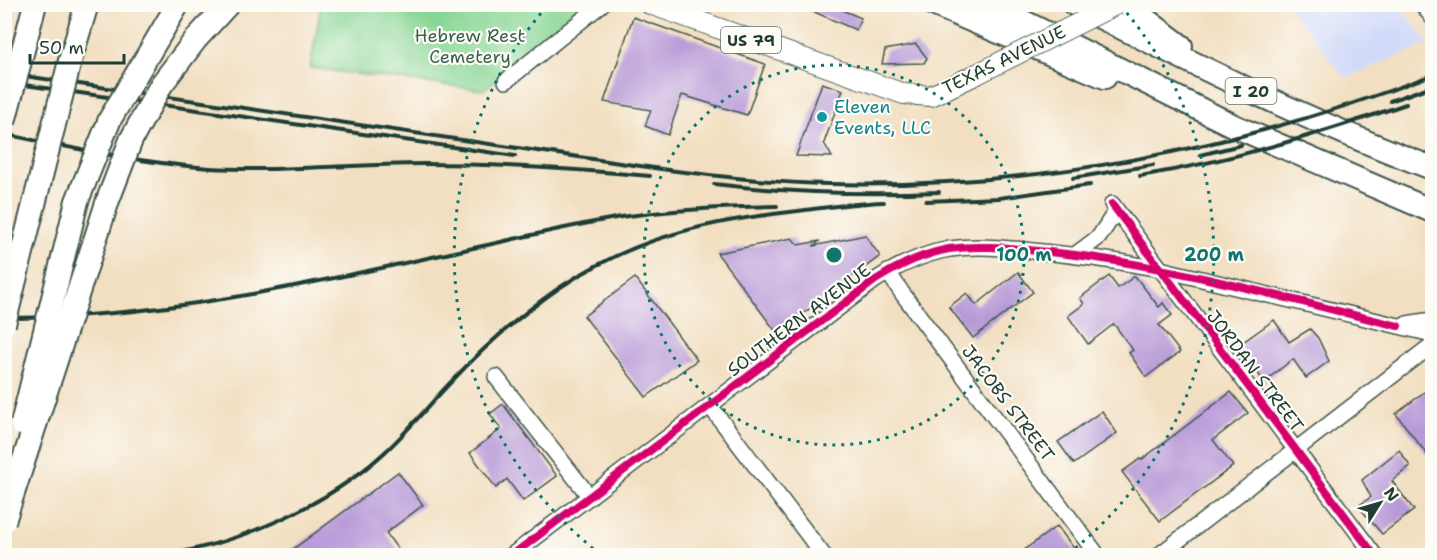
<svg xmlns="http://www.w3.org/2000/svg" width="1437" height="560" viewBox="0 0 1437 560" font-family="'Shantell Sans',sans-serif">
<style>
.built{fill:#d0daf9}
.green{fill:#88d695;stroke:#548a64;stroke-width:1.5}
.building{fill:#b89ad8}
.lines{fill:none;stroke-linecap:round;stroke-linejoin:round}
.minor-casing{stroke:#3f5549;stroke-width:18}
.major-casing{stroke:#3f5549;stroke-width:22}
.highway-casing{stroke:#3f5549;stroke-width:26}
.minor{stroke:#fff;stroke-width:15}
.major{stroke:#fff;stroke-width:20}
.highway{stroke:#fff;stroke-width:22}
.rail{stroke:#1f3d34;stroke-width:4}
.major-bridge-casing{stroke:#3f5549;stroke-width:22;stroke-linecap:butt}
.highway-bridge-casing{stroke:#3f5549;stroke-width:26;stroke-linecap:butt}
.major-bridge{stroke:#fff;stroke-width:20}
.highway-bridge{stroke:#fff;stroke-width:22}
.cycleway-casing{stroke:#fdfcf7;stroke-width:11}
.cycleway{stroke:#d6006c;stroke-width:8}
.ring{fill:none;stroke:#0f766e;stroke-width:3;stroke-dasharray:3 6}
.culture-dot{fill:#0f9aa8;stroke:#fdfcf7;stroke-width:2}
.labels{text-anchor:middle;stroke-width:4.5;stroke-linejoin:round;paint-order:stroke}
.shield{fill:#fdfcf7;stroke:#62766e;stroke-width:1.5}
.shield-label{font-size:16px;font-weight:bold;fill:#1f3d34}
.park-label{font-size:18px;fill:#39634c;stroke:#fdfcf7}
.street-label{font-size:18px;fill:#1f3d34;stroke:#fdfcf7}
.culture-label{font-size:18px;fill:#0d838f;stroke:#fdfcf7;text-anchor:start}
.centre{fill:#0f766e;stroke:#fdfcf7;stroke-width:3}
.ring-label{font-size:18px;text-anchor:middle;font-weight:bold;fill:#0f766e;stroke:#fdfcf7;stroke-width:4.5;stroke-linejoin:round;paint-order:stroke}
</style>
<rect width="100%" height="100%" fill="#fdfcf7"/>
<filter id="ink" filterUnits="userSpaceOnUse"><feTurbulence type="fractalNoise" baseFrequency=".0167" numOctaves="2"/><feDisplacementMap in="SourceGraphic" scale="12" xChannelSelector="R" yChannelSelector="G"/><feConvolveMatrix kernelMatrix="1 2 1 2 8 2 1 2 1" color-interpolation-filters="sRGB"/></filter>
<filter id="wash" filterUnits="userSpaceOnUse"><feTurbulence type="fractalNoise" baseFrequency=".008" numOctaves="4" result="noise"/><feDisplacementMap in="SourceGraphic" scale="24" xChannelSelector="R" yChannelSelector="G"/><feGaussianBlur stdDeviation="1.35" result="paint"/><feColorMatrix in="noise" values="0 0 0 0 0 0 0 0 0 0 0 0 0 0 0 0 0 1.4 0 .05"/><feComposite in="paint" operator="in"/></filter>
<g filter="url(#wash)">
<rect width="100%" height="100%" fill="#f2dfc1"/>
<path class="built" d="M1287 5H1399L1429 44 1345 78Z"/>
<path class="green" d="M321 5H592L483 90 310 68Z"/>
<g id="blocks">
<g class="building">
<path d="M796 4H828L861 18 856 30Z"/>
<path d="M633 17 765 64 747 115 682 95 668 135 645 126 651 110 604 102Z"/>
<path d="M916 44 927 58 924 63 882 64 885 50Z"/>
<path d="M822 83 843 90 824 143 832 157 796 156Z"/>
<path d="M865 235 880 256 777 333 717 253 792 238 798 245 820 241 813 246Z"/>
<path d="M1018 272 1033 292 973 338 949 307 967 293 976 305Z"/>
<path d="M1109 276 1118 288 1135 276 1159 307 1163 303 1172 315 1159 325 1180 352 1146 377 1129 353 1133 350 1114 324 1088 344 1068 316 1084 304 1080 298Z"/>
<path d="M635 278 697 360 646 397 584 316Z"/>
<path d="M1274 320 1289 342 1310 329 1318 338 1329 361 1306 378 1293 359 1264 382 1239 345Z"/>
<path d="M1432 386V461L1396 414Z"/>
<path d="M1231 392 1248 413 1213 440 1233 466 1160 521 1122 472 1140 459 1141 460Z"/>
<path d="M503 404 557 476 523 501 507 479 496 488 470 453 501 429 490 414Z"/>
<path d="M1102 411 1117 433 1074 464 1058 442Z"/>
<path d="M1399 450 1410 466 1392 481 1414 510 1382 534 1358 506 1371 497 1362 480Z"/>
<path d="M398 472 423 505 386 533 402 555H285Z"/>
<path d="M1057 526 1079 555H1017Z"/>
</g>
</g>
</g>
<g filter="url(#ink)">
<use href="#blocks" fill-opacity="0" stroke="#3f5549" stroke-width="1.5"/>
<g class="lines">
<g class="minor-casing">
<g id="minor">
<path d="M1422 4 1432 17"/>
<path d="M506 81 602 4"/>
<path d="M1112 204 1375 556"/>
<path d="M1075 255 1099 237 1116 211"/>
<path d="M888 272 902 293 1098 556"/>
<path d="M1407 324 1432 320"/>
<path d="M496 377 590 497"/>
<path d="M710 406 824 556"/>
<path d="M511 556 874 281C897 266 922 254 950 249 977 245 1005 248 1033 251 1076 255 1118 261 1160 269L1432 334"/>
<path d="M1158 556 1432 345"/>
</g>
</g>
<g class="major-casing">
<path id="major" d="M650 4 904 94 931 96 975 75"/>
</g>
<g class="highway-casing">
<g id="highway">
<path d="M933 4 1105 77"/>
<path d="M988 4 1234 126 1432 211"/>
<path d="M1074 4C1192 63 1309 122 1432 168"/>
<path d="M1125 4 1181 46"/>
</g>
</g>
<use href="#minor" class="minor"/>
<use href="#major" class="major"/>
<use href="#highway" class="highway"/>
<g class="rail">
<path d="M4 73 661 169C716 176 772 183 828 184 1035 189 1240 149 1432 75"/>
<path d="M4 82 515 156"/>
<path d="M1390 101 1432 86"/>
<path d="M4 134C72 148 141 163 210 168 281 172 352 164 423 164 499 164 575 169 650 176"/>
<path d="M1200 155 1241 145"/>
<path d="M1140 176C1231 161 1319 134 1406 104"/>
<path d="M1073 178 1153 165"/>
<path d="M714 184C789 193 864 195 939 192"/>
<path d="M926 201 999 198 1090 185"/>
<path d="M4 318C164 319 318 282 473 248 525 237 576 224 628 216 678 209 728 207 777 206"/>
<path d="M156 556C235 546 327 506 385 452 408 431 428 406 450 383 482 349 520 315 559 288 635 237 709 221 798 211 827 207 855 203 884 202"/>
</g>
<g class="major-bridge-casing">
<path id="major-bridge" d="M975 75 1117 4"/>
</g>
<g class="highway-bridge-casing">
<g id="highway-bridge">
<path d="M4 122 35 4"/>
<path d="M4 324 70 61 87 4"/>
<path d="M22 424 77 201 110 119 178 4"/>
<path d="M4 521 108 200 131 140 161 85 196 39 228 4"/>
</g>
</g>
<use href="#major-bridge" class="major-bridge"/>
<use href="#highway-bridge" class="highway-bridge"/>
<g class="cycleway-casing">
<g id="cycleway">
<path d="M1112 204 1375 556"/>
<path d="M511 556 874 281C897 266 922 254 949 249 982 244 1016 249 1049 252 1168 264 1283 298 1398 326"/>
</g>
</g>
<use href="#cycleway" class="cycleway"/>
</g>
</g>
<g class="ring">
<circle cx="834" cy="255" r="190"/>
<path d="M600 554A380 380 0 0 1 547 6M1121 6A380 380 0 0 1 1068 554"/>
</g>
<circle class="culture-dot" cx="822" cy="117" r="6"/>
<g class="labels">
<g class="shield">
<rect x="721" y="27" width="60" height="26" rx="4.5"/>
<rect x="1225.5" y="78" width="51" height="26" rx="4.5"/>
</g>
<g class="shield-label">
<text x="751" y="46">US 79</text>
<text x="1251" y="97">I 20</text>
</g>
<g class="park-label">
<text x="470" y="42">Hebrew Rest<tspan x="470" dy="21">Cemetery</tspan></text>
</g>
<g class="street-label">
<text transform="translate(1004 60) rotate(-26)" y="6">TEXAS AVENUE</text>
<text transform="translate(799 320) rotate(-37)" y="6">SOUTHERN AVENUE</text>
<text transform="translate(1255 371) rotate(53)" y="6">JORDAN STREET</text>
<text transform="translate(1008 403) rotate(53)" y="6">JACOBS STREET</text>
</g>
<g class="culture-label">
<text x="834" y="113">Eleven<tspan x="834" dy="21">Events, LLC</tspan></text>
</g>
</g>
<circle cx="834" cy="255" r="9" class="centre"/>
<g class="ring-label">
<text x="1024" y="261">100 m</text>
<text x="1214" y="261">200 m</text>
</g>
<rect width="1437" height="560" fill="none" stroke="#fdfcf7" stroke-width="24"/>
<g transform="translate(1380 503) rotate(53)" stroke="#fdfcf7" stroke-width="4.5" paint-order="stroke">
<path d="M0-4.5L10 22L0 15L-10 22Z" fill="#1f3d34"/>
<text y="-9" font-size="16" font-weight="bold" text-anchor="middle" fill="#1f3d34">N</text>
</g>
<path d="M30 54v9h94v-9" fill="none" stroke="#1f3d34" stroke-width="3"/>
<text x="39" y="54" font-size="18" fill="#1f3d34" stroke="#fdfcf7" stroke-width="4.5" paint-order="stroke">50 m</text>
</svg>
